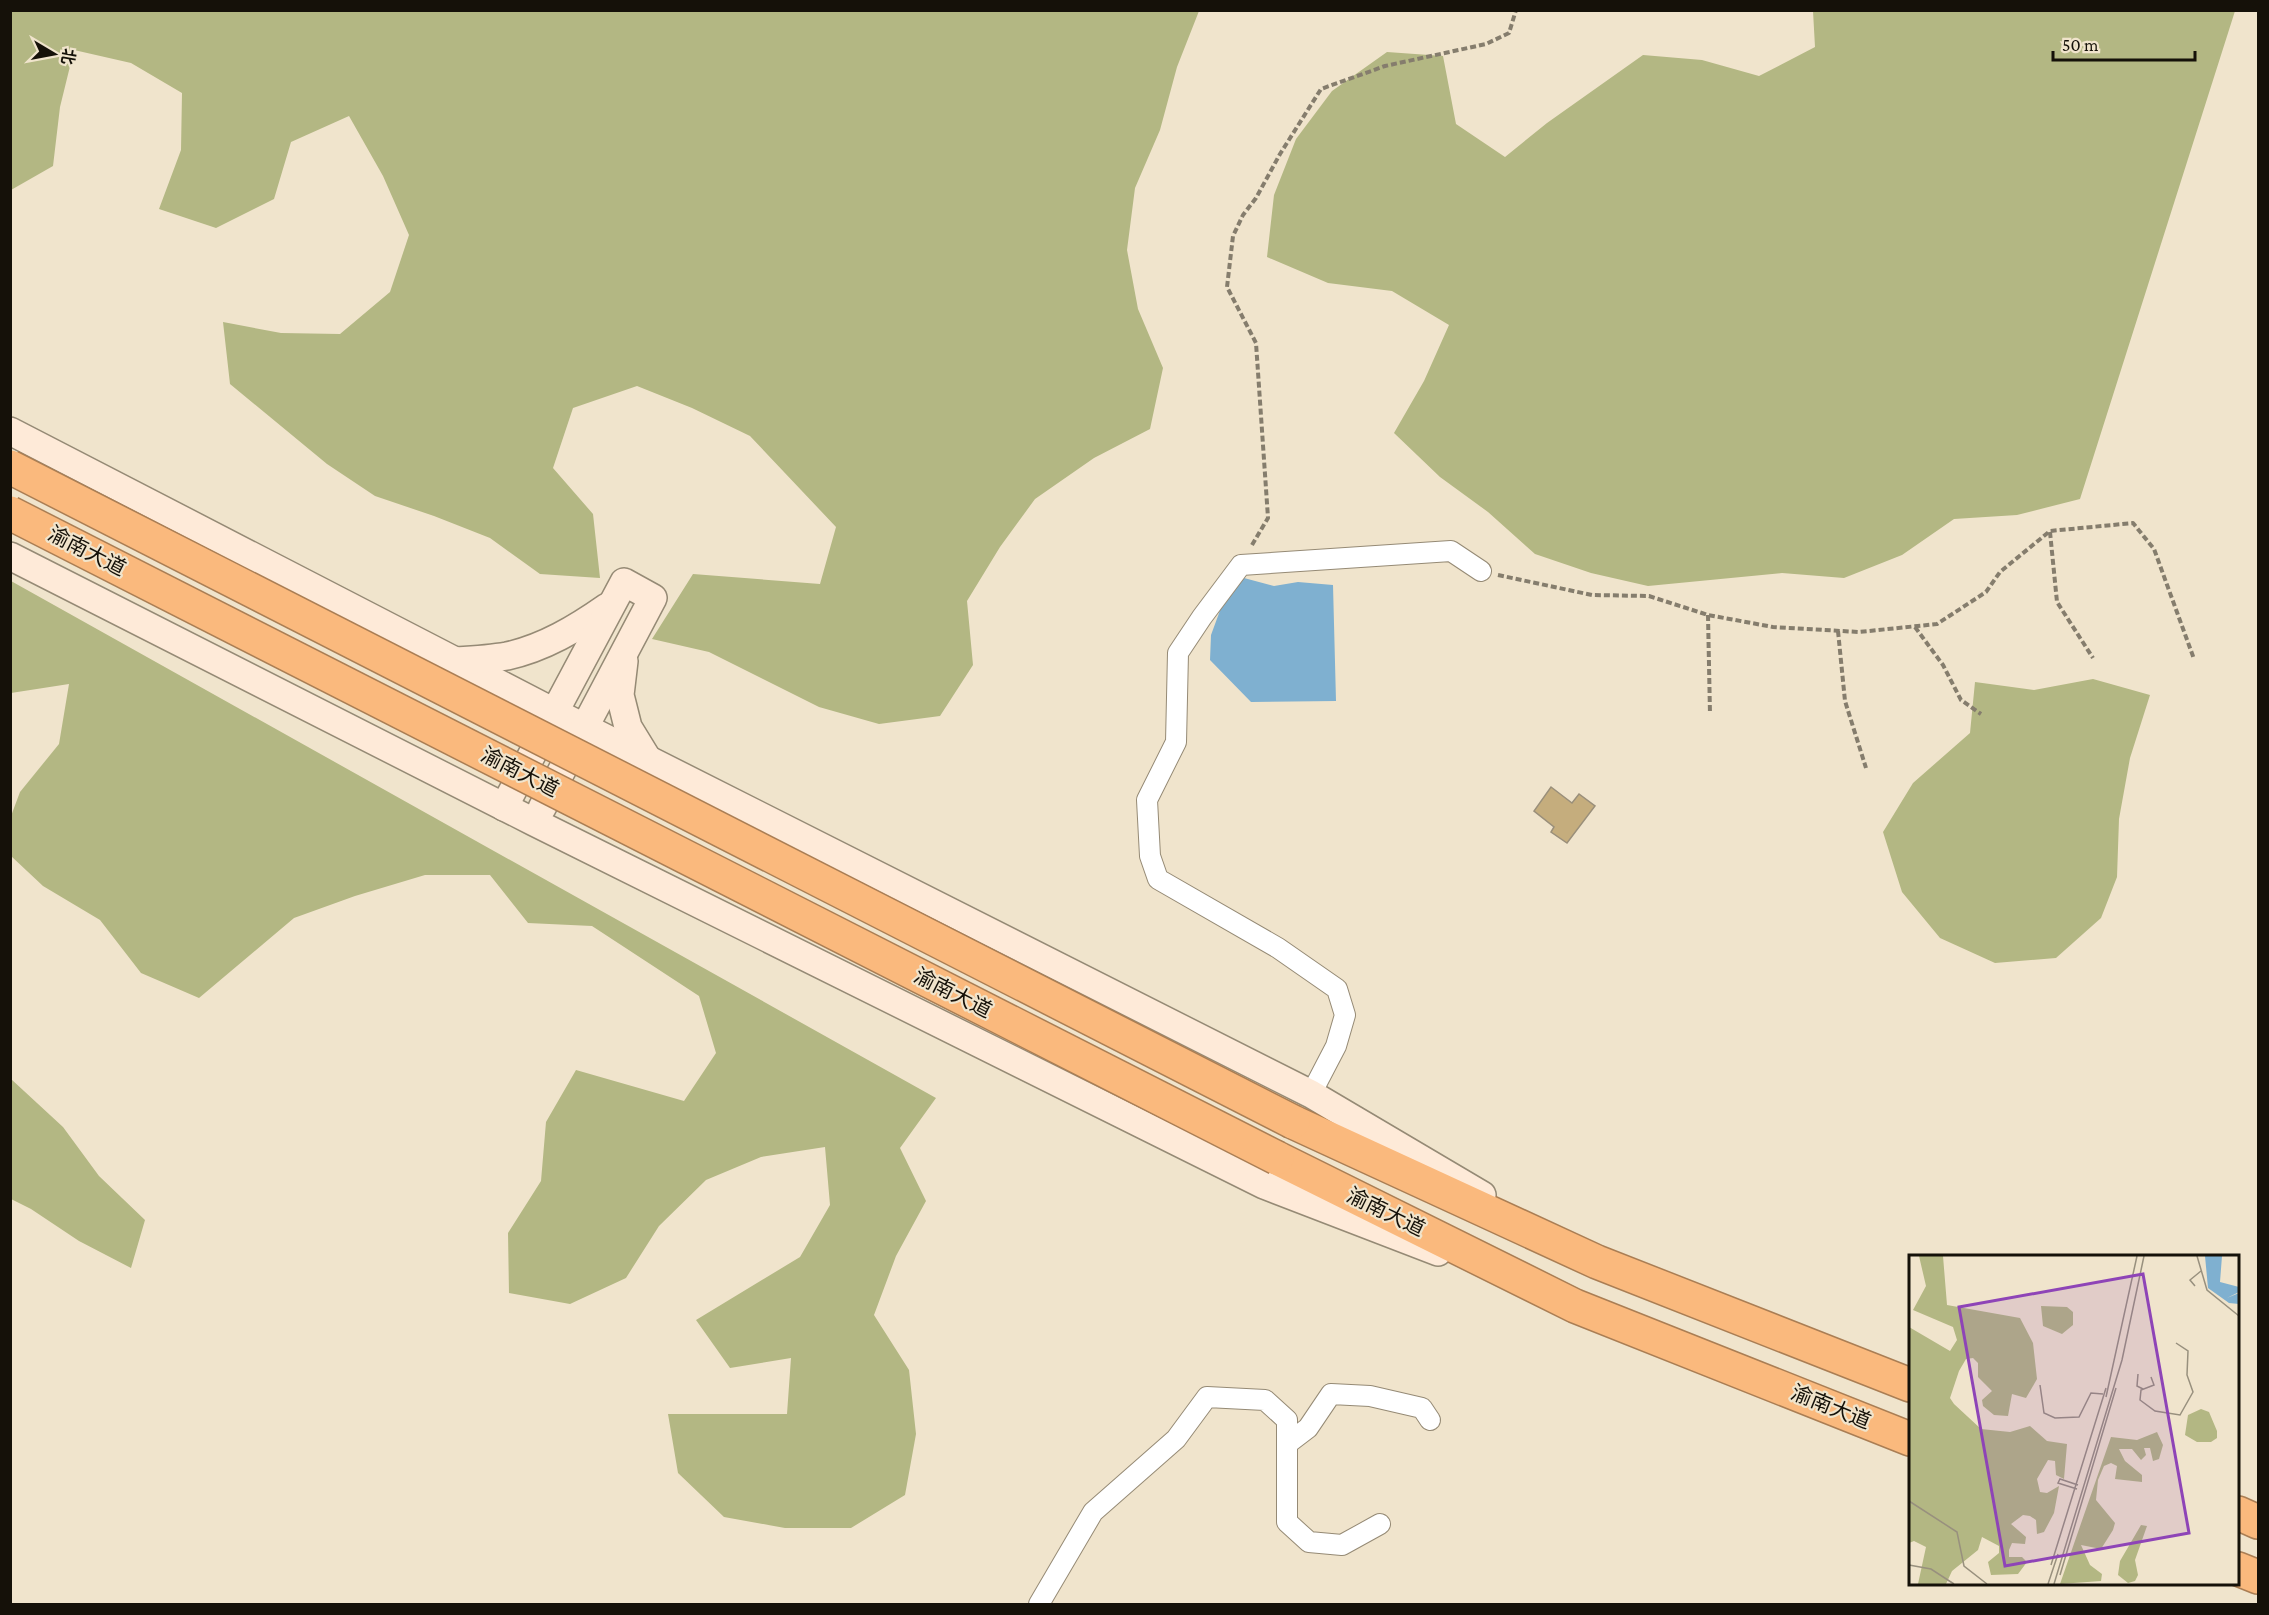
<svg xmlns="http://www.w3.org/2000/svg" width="2269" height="1615" viewBox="0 0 2269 1615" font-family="'Crimson Pro','Noto Sans SC',serif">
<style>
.forest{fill:#b3b783}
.water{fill:#7fb0d0}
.building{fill:#c5ad7d;stroke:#9a8f7a;stroke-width:1.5}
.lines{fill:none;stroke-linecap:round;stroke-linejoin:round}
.street-casing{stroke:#958a75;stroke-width:22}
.secondary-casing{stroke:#958a75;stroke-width:30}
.highway-casing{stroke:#aa7e54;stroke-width:36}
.path{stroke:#857d6d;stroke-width:4;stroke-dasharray:6 3;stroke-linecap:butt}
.street{stroke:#fff;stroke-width:20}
.secondary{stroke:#feead8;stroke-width:27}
.highway{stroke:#fab97d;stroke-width:33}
.highway-bridge-casing{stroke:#aa7e54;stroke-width:36;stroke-linecap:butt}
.highway-bridge{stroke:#fab97d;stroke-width:33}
.labels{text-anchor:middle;stroke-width:4.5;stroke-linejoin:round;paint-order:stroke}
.street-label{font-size:21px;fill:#151109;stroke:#f0e4cc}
.inset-road{fill:none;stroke:#98907e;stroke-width:1.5}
.view{fill:#8e44b7;fill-opacity:0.15;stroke:#8e44b7;stroke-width:3}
.inset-edge{fill:none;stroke:#151109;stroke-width:3}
</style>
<rect width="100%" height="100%" fill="#f0e4cc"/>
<g class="forest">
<path d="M11 10 1199 11 1177 67 1160 130 1135 188 1127 250 1138 309 1163 368 1150 429 1094 458 1035 499 1000 547 967 601 973 665 940 716 879 724 819 707 709 652 652 639 693 574 820 584 836 527 750 436 692 408 637 386 573 408 553 468 593 514 600 578 540 574 490 538 434 516 375 496 327 464 230 384 223 322 281 333 340 334 390 292 409 235 383 176 349 116 291 142 274 199 216 228 159 209 181 150 182 93 131 63 74 50 60 107 53 166 11 190Z"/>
<path d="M1813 11H2235L2080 499 2017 515 1954 519 1902 555 1844 578 1782 573 1648 586 1591 573 1535 554 1488 512 1440 477 1394 433 1424 381 1449 325 1392 291 1328 283 1267 257 1274 195 1296 139 1332 91 1387 52 1443 56 1456 124 1505 157 1547 123 1643 55 1702 60 1759 76 1815 47Z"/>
<path d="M11 581 936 1098 900 1148 926 1201 896 1256 874 1315 909 1370 916 1434 905 1495 851 1528H785L724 1517 678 1473 668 1414H787L791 1358 730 1368 696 1320 800 1257 830 1205 825 1147 761 1157 706 1180 659 1226 626 1278 570 1304 509 1293 508 1233 541 1181 546 1122 576 1070 684 1101 716 1053 699 996 592 926 528 923 490 875H425L355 896 294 918 199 998 141 973 100 920 43 886 11 856V816L20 792 59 744 69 684 11 693Z"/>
<path d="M2093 679 2150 695 2130 758 2119 819 2117 877 2101 918 2056 958 1995 963 1940 938 1902 892 1883 832 1913 783 1970 733 1975 682 2034 690Z"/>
<path d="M11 1079 63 1127 99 1176 145 1220 131 1268 79 1241 31 1209 11 1199Z"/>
</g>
<path class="water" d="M1244 578 1274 586 1298 582 1333 585 1336 701 1251 702 1210 660 1211 635 1229 586Z"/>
<path class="building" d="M1551 787 1572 803 1579 794 1595 806 1567 843 1551 832 1554 827 1534 811Z"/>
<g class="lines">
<g class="street-casing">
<g id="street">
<path d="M1311 1094 1336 1046 1345 1015 1337 989 1278 948 1158 879 1150 856 1147 800 1176 742 1178 653 1202 617 1241 565 1451 551 1481 571"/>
<path d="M1287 1444 1308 1428 1331 1394 1370 1396 1422 1408 1430 1420"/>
<path d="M1039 1604 1093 1512 1176 1439 1207 1397 1265 1400 1287 1420V1522L1309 1542 1342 1545 1380 1524"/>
</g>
</g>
<g class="secondary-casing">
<g id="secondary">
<path d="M10 431 554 712 1311 1094 1482 1195"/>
<path d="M10 556 534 822 1264 1185 1438 1252"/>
<path d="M456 661C473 660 490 659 507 656 544 648 577 628 607 607"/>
<path d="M624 661 620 695 628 727 647 758"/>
<path d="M504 807 624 582 653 598 542 808"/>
</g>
</g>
<g class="highway-casing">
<g id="highway">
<path d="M1293 1122 1597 1262 1910 1385"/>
<path d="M1277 1158 1575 1306 1910 1439"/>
<path d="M2238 1513 2258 1522"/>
<path d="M2238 1569 2258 1577"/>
</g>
</g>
<g class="path">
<path d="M2050 532 2057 602 2093 658"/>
<path d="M1252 545 1268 518 1256 343 1227 287 1233 236 1243 215 1256 198 1280 154 1321 89 1385 66 1486 44 1509 33 1516 10"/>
<path d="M1498 575 1592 595 1649 596 1708 615 1773 627 1859 632 1937 624 1986 592 2000 572 2050 531 2133 523 2154 549 2194 659"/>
<path d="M1708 615 1710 714"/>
<path d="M1915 627 1943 665 1961 700 1981 714"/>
<path d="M1838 631 1845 701 1866 768"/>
</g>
<use href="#street" class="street"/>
<use href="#secondary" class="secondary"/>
<use href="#highway" class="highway"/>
<g class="highway-bridge-casing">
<g id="highway-bridge">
<path d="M10 467 1293 1122"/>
<path d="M10 513 1277 1158"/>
</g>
</g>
<use href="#highway-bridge" class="highway-bridge"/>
</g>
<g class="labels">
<g class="street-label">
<text transform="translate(87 551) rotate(27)" y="7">渝南大道</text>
<text transform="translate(520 772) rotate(27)" y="7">渝南大道</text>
<text transform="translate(953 993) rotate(27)" y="7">渝南大道</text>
<text transform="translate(1386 1212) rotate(26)" y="7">渝南大道</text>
<text transform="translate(1831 1407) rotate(22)" y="7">渝南大道</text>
</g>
</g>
<g transform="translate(1909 1255)">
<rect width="330" height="330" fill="#f0e4cc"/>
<path d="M10 1H34L38 50 111 63 124 88 128 124 117 143 103 139 99 161 85 160 74 151 73 145 83 136 69 122V108L64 103 57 104 50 116 41 143 45 149 72 174 101 177 121 171 138 186 158 189 155 224 147 220 146 206 139 205 128 224 131 237 138 238 150 231 145 258 135 277 128 279 127 265 121 261 114 260 102 269 117 282 116 289 103 288 100 295V302H113L118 307 109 319 82 320 79 307 90 298V291L73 282 69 295 43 316 37 329H9L17 292 5 286 0 288V72L41 96 48 85 44 72 4 55 17 31ZM132 51 158 52 164 57V70L153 79 134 71ZM292 154 300 157 308 176V183L302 187H288L276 180 279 160ZM248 177 254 190 250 204 244 206 241 193H235L237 200 232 205 223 194H210L216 206 233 220V227L206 224 208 211 202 208 195 211 189 225 187 245 206 268 204 275 192 294 172 290 181 310 193 319 192 326 151 329 202 182 228 185ZM232 270 238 271 226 305 229 320 226 326 219 328 209 320 211 306Z" fill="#b3b783"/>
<path d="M296 1H313L311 27 330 32V37L318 43 330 38V49L320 48 299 33Z" fill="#7fb0d0"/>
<path class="inset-road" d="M288 1 298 35 330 61M286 31 281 25 292 16M229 119 228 131 234 134M242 122 245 130 232 135 231 145 246 156 271 160 284 137 278 120 279 96 267 88M131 130 135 158 146 163 170 162 182 138 194 139M197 142 228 1M168 234 149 228 151 224 169 230M0 246 48 277 55 311 78 329M0 310 22 314 45 329M142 310 197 133M151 320 207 133M139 329 149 299M145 329 213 105 235 1"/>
<path class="view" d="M234 19 280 278 96 311 50 52Z"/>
<rect width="330" height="330" class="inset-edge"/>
</g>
<rect width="2269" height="1615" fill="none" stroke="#151109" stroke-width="24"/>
<g transform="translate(54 54) rotate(100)" stroke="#f0e4cc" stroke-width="4.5" paint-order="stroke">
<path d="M0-4.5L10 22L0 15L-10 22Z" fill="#151109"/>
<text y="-9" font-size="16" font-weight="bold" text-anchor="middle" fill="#151109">北</text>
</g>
<path d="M2053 51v9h142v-9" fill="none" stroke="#151109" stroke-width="3"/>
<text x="2062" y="51" font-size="18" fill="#151109" stroke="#f0e4cc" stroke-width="4.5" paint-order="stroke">50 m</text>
</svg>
